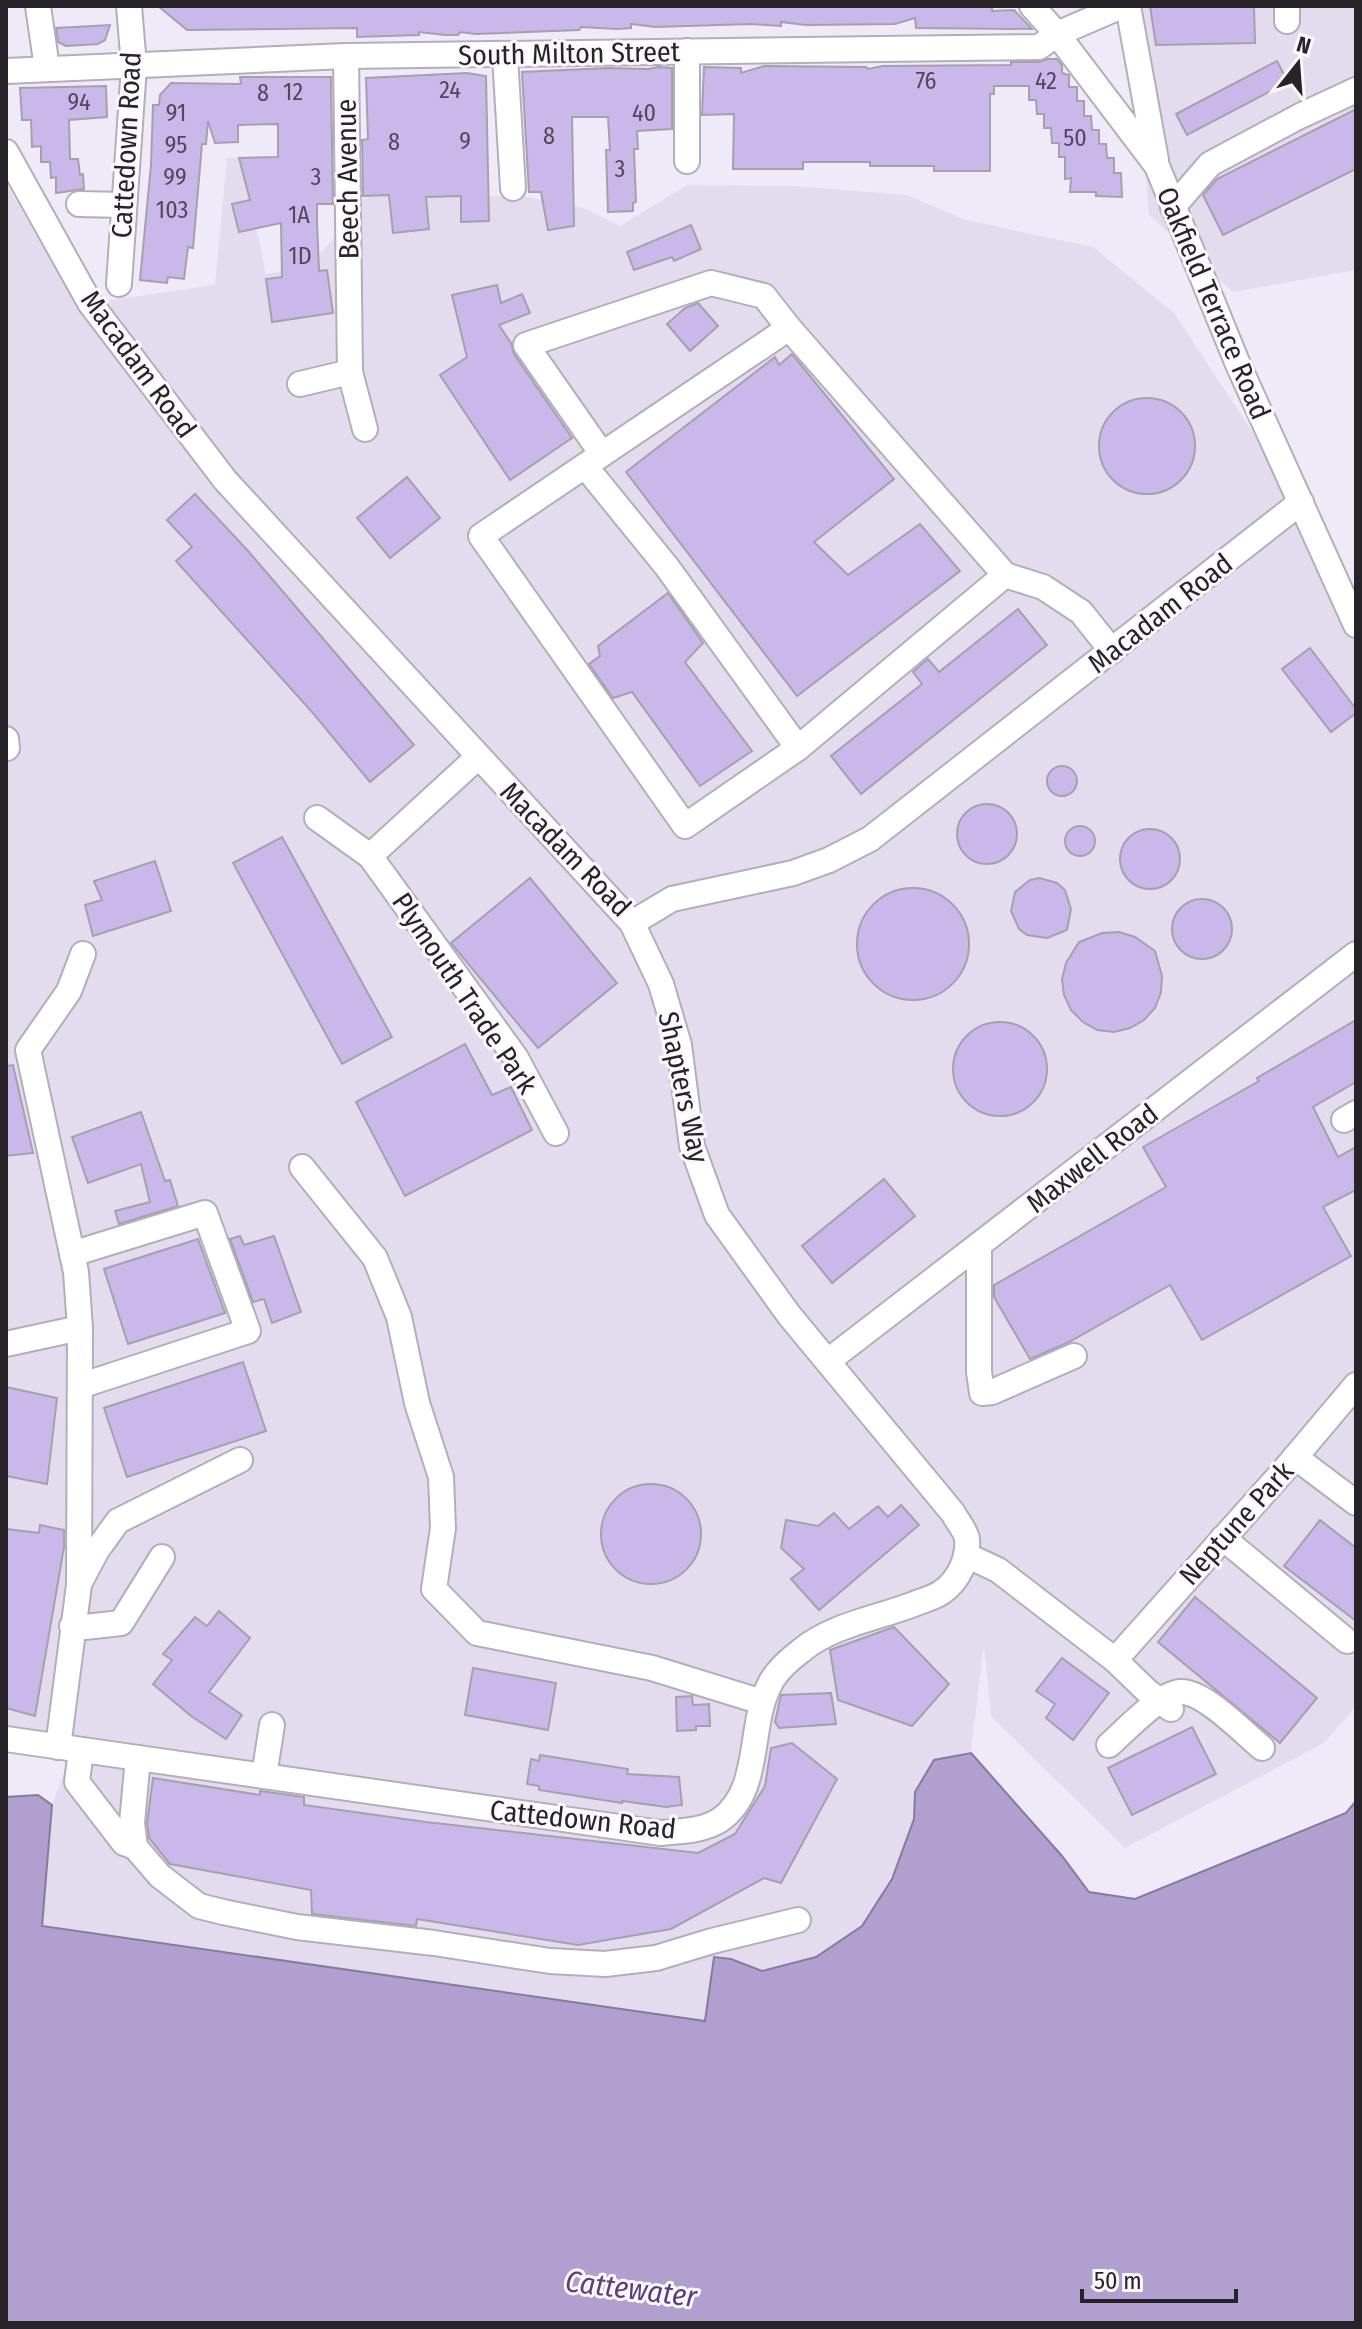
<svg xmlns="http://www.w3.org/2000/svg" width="1362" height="2329" viewBox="0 0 1362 2329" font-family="'Fira Sans Condensed',sans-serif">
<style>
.built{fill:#e3dcef}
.water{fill:#b19fcf;stroke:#877a9d;stroke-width:2}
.building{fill:#cbb8ea;stroke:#a5a0ac;stroke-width:2}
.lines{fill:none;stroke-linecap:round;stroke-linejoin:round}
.minor-casing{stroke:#b3aeba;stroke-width:28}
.minor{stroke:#fff;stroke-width:24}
.labels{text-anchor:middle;stroke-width:6;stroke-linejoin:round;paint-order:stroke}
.number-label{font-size:24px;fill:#4f4959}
.street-label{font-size:28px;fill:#262429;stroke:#fbf9fe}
.water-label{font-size:30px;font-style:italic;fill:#593e7b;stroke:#fbf9fe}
</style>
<rect width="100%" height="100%" fill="#efeaf7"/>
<g class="built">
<path d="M1132 6H1356V270L1233 292 1149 215Z"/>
<path d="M281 157 252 207 266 274 308 267 361 208V200L372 196H521L586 209 620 226 687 185 797 186 907 195 966 220 1093 247 1174 313 1356 589V1706L1324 1743 1125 1848 991 1716 984 1645 971 1751 935 1760 916 1792 915 1817 893 1873 864 1925 816 1957 762 1971 731 1959 705 2021 42 1926 52 1805 71 1753 6 1739V183L81 313 94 310 90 303 215 285 227 158Z"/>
</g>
<path class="water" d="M971 1753 1062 1856 1089 1892 1135 1899 1346 1813 1356 1801V2323H6V1797L38 1795 52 1805 42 1926 705 2021 714 1957 731 1959 762 1971 816 1957 862 1926 892 1879 914 1819 915 1792 934 1760Z"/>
<g class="building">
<path d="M158 6H992V11L1014 10 1032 29 916 28 915 18 895 24 806 25 781 22V26L751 24 655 27 631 24V28L617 29 581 27 579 30 476 34 460 32 458 35H445L419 32V35L357 37V28L187 30Z"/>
<path d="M1150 6H1254L1255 43 1156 45Z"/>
<path d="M110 25 105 40 98 44 66 46 58 42 56 28Z"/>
<path d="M1048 59H1057L1062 65V73L1069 75V87H1077V101H1084V116H1091L1092 130H1099V144H1106L1107 158H1114V173H1121L1122 197 1096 196V192H1070L1071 178 1065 179V157H1059V143H1052L1051 128H1044V114H1037L1036 100H1029V86H994V94H990V171H934V166H870V162H803V169H733L734 114 702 115 704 67 741 68V73L764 66 866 67 868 69 883 66 1011 65V62H1039Z"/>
<path d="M1277 61 1288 82 1187 135 1176 114Z"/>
<path d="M658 67 672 68V129L637 131 638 149H634L636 202 633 203V211L608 212 606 150H610L608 117H572L574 226 548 230 541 192H529L522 72 608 68 648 69Z"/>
<path d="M467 73 486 76 489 221 461 222V196L426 197 429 229 393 233 389 195 363 196 362 140 368 139 366 78Z"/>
<path d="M240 77H331L333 204H317V221L319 271 327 270 333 313 272 322 266 279 282 277 281 223 239 232 232 204 250 200 239 158 278 157V124L238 125V142L215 143 208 121 206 144H202L193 248 188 247 184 279 168 277 167 283 140 280 151 165 153 105H159L160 95 171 83 241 84Z"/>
<path d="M106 86 107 117 69 120 70 159H78L80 175 83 174 84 189 56 193V177L51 178 50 162H41V146L32 147 31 120H22L20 88Z"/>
<path d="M1356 109V169L1223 235 1203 195 1217 179Z"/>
<path d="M691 225 701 249 674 261 672 257 634 270 627 252Z"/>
<path d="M497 285 501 303 522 294 530 313 499 325 511 343 514 354 572 438 510 480 440 375 467 357 452 295Z"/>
<path d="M698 303 718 326 690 351 667 324 685 308Z"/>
<path d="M792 354 894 479 814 542 848 575 920 524 960 571 797 696 626 472 775 357 779 365Z"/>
<circle cx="1147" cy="446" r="48"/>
<path d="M407 477 440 518 390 558 357 518Z"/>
<path d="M195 494 249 552 414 745 370 782 312 712 176 561 192 547 167 520Z"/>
<path d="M668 593 703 643 685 662 752 751 700 786 632 692 613 698 589 664 600 656 598 646Z"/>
<path d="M1018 609 1047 645 861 794 831 756 922 684 913 672 928 659 939 672Z"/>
<path d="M1310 648 1356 709V713L1331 732 1282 669Z"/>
<circle cx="1062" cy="781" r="15"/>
<circle cx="987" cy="834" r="30"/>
<circle cx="1080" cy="841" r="15"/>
<circle cx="1150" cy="859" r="30"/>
<path d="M282 837 392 1037 342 1064 233 863Z"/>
<path d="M155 861 171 911 93 936 85 905 102 900 94 881Z"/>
<path d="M530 878 617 983 538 1048 451 943Z"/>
<path d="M1039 878 1057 883 1065 890 1071 909 1067 930 1047 938 1027 935 1019 929 1011 911 1015 892 1030 880Z"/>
<circle cx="913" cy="944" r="56"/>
<circle cx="1202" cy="929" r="30"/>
<path d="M1119 932 1135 937 1155 951 1162 976 1161 992 1155 1008 1144 1020 1130 1028 1114 1032 1097 1030 1083 1022 1071 1010 1064 995 1062 979 1066 963 1079 942 1102 933Z"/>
<path d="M1356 1020V1082L1313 1107 1338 1157 1356 1147V1190L1323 1207 1351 1256 1202 1340 1170 1285 1069 1342 1030 1359 994 1297V1285L1166 1187 1143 1147 1259 1081 1257 1078Z"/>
<circle cx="1000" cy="1069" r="47"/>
<path d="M465 1044 492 1095 511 1087 532 1130 405 1196 356 1102Z"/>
<path d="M13 1065 33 1153 6 1156V1066Z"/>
<path d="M141 1112 165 1181 170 1180 178 1206 119 1224 115 1211 150 1202 141 1164 88 1183 72 1137Z"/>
<path d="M884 1179 915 1216 832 1283 802 1246Z"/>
<path d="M240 1236 244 1245 274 1236 301 1312 272 1323 264 1299 253 1302 230 1239Z"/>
<path d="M198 1239 225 1313 128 1344 104 1269Z"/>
<path d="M243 1362 266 1431 127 1477 104 1408Z"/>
<path d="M6 1387 57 1398 47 1484 6 1476Z"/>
<circle cx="651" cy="1534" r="50"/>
<path d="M901 1505 919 1525 819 1610 791 1579 804 1569 781 1548 786 1520 818 1526 834 1513 849 1529 878 1506 888 1517Z"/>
<path d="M1320 1520 1356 1548V1621L1284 1566Z"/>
<path d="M40 1525 64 1530V1547L35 1716 6 1708V1529L39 1533Z"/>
<path d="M1195 1597 1317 1698 1280 1743 1158 1642Z"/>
<path d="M219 1611 250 1638 209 1692 242 1715 226 1739 191 1716 153 1684 172 1660 163 1654 195 1617 207 1626Z"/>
<path d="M894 1627 949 1684 912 1726 838 1700 830 1650Z"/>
<path d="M1062 1658 1109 1693 1073 1740 1046 1718 1055 1704 1036 1691Z"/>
<path d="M473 1668 556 1683 548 1730 465 1715Z"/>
<path d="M831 1693 836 1724 779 1728 775 1722 781 1695Z"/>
<path d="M692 1696 693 1705 709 1704 710 1726H696V1730L677 1731 676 1697Z"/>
<path d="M1192 1727 1216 1774 1132 1815 1108 1768Z"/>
<path d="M792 1743 837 1779 781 1883 764 1878 671 1929 578 1945 417 1919 416 1926 312 1914 311 1890 170 1864 149 1838 147 1823 153 1778 260 1795V1791L304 1797V1805L426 1822 698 1853 735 1834 765 1786 771 1748Z"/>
<path d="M540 1755 628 1769 627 1774 679 1777 682 1805 666 1807 622 1801V1803L539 1790V1786L527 1784 531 1759 539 1761Z"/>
</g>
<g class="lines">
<g class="minor-casing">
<g id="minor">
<path d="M38 6 47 68"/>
<path d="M1032 6 1057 34 1157 166 1237 362 1356 625"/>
<path d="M1128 6 1156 160"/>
<path d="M1287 6V21"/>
<path d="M687 51V161"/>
<path d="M346 56 350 372 365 429"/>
<path d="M505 56 513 188"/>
<path d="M6 71 346 56 1039 47 1057 34 1122 6"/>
<path d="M6 152 90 303 225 480 632 923 661 984 679 1045 692 1146 717 1215 789 1315 953 1513C957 1521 966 1531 967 1539 969 1559 958 1581 942 1592 934 1598 923 1600 914 1604 878 1618 832 1625 802 1650 790 1659 775 1672 769 1686 748 1727 762 1791 720 1820 703 1831 680 1831 661 1833L6 1739"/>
<path d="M79 204 124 205"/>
<path d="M1173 207 1210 164 1300 116 1356 90"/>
<path d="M119 284 134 66 129 6"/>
<path d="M789 328 481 536 685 826 798 748 1005 575"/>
<path d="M300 384 350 372"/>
<path d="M602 454 526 345 711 283 764 296 789 328 1005 575 1043 587 1081 612 1112 651"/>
<path d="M585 466 667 567 798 748"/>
<path d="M6 739 7 748"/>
<path d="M478 757 370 856 516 1058 556 1133"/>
<path d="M317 818 370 856"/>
<path d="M632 923 672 899 793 873 829 860 870 839 1301 502"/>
<path d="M1344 1120 1356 1113"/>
<path d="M302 1167 375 1258 399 1317 417 1403 441 1477 443 1528 434 1589 477 1633 652 1668 762 1702"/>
<path d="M979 1245V1372L982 1393 992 1392 1074 1356"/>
<path d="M72 1254 205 1213 248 1331 80 1386"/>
<path d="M6 1344 80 1328"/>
<path d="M828 1361 1356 954"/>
<path d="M1295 1457 1356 1503"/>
<path d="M1223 1538 1347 1641"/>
<path d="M966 1555 998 1570 1115 1660 1286 1468 1356 1385"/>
<path d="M81 1580 97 1550 118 1521 240 1460"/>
<path d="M72 1626 85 1627 121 1623 162 1557"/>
<path d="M1115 1660 1148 1692 1171 1709"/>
<path d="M1109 1745C1125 1731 1159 1694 1180 1692 1203 1690 1244 1733 1262 1748"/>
<path d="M58 1747 79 1585 80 1328 76 1272 28 1050 69 991 83 954"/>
<path d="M81 1750 77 1782 124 1843 135 1847"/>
<path d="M138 1758 132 1823 135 1847 160 1876 199 1906 223 1912 297 1927 434 1943 550 1961 605 1964 656 1958 712 1941 798 1920"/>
<path d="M264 1776 272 1725"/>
</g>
</g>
<use href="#minor" class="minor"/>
</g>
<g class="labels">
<g class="number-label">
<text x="926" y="89">76</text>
<text x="1046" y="89">42</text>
<text x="450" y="98">24</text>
<text x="293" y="100">12</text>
<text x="263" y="101">8</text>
<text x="79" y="110">94</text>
<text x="176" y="121">91</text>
<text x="644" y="121">40</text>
<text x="549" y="144">8</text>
<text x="1075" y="146">50</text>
<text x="465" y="149">9</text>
<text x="394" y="150">8</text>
<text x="176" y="153">95</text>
<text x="620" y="177">3</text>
<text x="175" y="185">99</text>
<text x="316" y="185">3</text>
<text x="172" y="218">103</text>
<text x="299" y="223">1A</text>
<text x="300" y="264">1D</text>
</g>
<g class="street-label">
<text transform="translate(569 53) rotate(-1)" y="10">South Milton Street</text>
<text transform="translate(126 145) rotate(-87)" y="10">Cattedown Road</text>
<text transform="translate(347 179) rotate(-91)" y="10">Beech Avenue</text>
<text transform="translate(1214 303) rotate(67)" y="10">Oakfield Terrace Road</text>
<text transform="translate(139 364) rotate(54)" y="10">Macadam Road</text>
<text transform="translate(1160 613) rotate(-38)" y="10">Macadam Road</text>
<text transform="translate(566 849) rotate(46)" y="10">Macadam Road</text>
<text transform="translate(465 993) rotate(56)" y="10">Plymouth Trade Park</text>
<text transform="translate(684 1087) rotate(78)" y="10">Shapters Way</text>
<text transform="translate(1092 1158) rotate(-38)" y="10">Maxwell Road</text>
<text transform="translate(1236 1523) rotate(-48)" y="10">Neptune Park</text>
<text transform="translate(583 1819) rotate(6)" y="10">Cattedown Road</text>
</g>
<g class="water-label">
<text transform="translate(631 2289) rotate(7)" y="10">Cattewater</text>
</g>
</g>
<rect width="1362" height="2329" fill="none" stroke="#262429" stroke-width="16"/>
<g transform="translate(1298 64) rotate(17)" stroke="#fbf9fe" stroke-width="6" paint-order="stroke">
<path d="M0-6L14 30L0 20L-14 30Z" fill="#262429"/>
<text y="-12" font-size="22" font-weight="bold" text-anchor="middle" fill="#262429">N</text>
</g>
<path d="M1082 2289v12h154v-12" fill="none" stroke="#262429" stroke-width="4"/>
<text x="1094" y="2289" font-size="24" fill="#262429" stroke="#fbf9fe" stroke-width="6" paint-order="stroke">50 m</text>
</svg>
